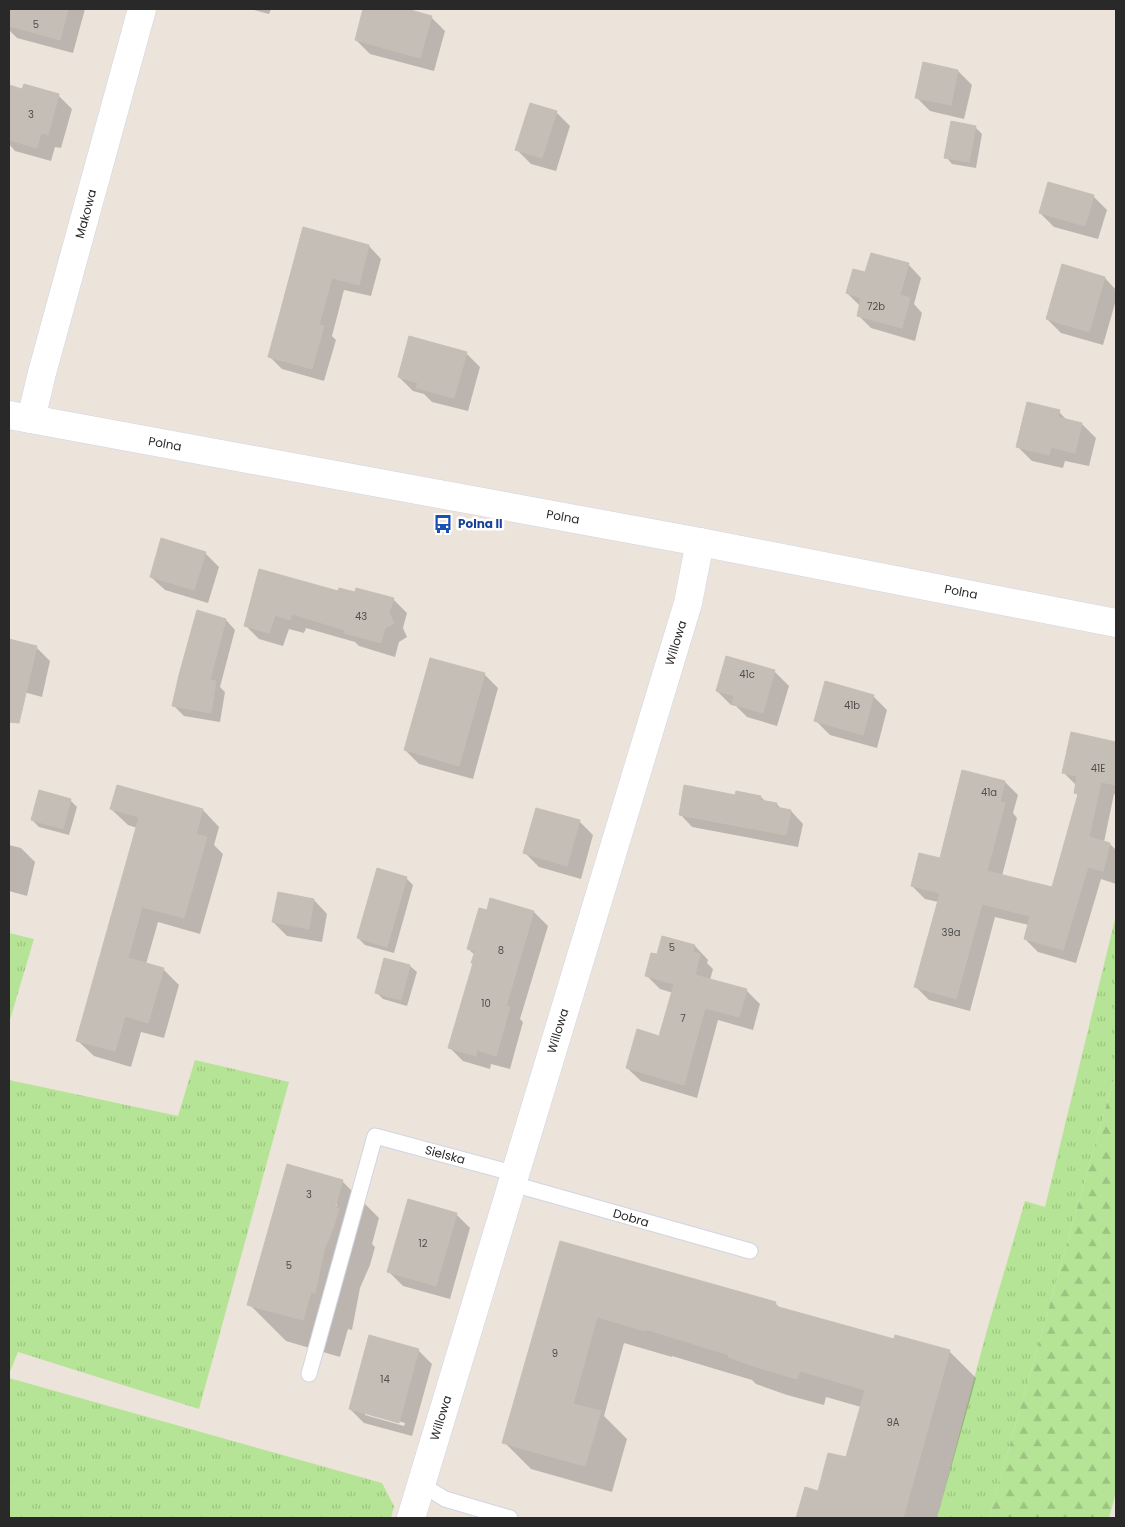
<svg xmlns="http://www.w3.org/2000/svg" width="1125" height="1527" viewBox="0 0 1125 1527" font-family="Poppins,sans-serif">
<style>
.grass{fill:url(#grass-tufts)}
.forest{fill:url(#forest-firs)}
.shadow{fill:#0003;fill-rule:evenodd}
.building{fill:#c4beb7;stroke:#c7bfb5}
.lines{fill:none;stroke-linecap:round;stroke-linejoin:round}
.lane-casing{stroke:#d0d5e3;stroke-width:17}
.street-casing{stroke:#d0d5e3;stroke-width:29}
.secondary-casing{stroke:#d0d5e3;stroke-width:29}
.lane{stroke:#fff;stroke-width:15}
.street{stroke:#fff;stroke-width:28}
.secondary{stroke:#fff;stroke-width:28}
.labels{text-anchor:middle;stroke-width:5;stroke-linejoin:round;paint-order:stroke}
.number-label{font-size:10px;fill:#504e4c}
.street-label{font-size:12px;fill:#292929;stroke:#fff}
.transit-label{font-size:12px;font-weight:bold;fill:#164399;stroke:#fff;text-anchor:start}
</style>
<defs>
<pattern id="grass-tufts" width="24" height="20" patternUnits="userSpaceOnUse" patternTransform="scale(1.25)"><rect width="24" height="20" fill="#b6e496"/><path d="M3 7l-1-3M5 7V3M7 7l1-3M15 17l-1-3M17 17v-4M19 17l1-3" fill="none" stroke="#9cc481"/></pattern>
<pattern id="forest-firs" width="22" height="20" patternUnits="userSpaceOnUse" patternTransform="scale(1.25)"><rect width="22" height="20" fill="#b6e496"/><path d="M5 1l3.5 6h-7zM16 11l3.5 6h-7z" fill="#9cc481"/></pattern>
</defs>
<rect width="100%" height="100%" fill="#ece3db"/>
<g class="grass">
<path d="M1116 915V1071L989 1518H937L987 1330 1025 1201 1045 1207Z"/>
<path d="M9 933 34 939 9 1023Z"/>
<path d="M195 1060 289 1082 199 1409 18 1352 9 1374V1080L178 1116Z"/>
<path d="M9 1378 382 1483 394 1506 391 1518H9Z"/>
</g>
<path class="forest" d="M1116 1071V1492L1109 1518H989Z"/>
<g class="shadow">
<path d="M9 9H85L73 53 17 38 9 30Z"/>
<path d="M250 9H271L269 14Z"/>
<path d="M360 9H403L431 17 445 31 434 71 370 54 356 40 364 10Z"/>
<path d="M923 63 958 71 972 85 964 119 930 111 916 97Z"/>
<path d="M11 87 23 90 58 95 72 109 61 148 55 147 51 161 15 151 9 144V88Z"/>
<path d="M556 112 570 126 556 171 531 164 517 150Z"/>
<path d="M975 127 982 134 976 168 952 164 946 157Z"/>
<path d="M1093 196 1107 210 1098 239 1054 227 1040 213Z"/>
<path d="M304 228 369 246 381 259 371 296 344 290 332 336 336 340 324 381 282 369 269 356Z"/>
<path d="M908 264 921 278 914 304 922 313 915 341 871 328 858 315 860 306 847 293 866 274Z"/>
<path d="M1105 278 1116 290V300L1103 345 1061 333 1047 319Z"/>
<path d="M466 353 480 367 468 411 432 402 424 394 413 391 399 377Z"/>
<path d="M1059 412 1068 421 1082 424 1096 438 1089 466 1065 461 1063 468 1032 461 1018 447Z"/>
<path d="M205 553 219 567 208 603 165 590 151 577Z"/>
<path d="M339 593 356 594 393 599 407 613 403 628 407 637 399 642 395 657 359 646 355 642 306 628 304 633 289 629 283 646 259 639 245 625Z"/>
<path d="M226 620 235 630 220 687 225 692 220 722 184 716 174 706Z"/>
<path d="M9 641 36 647 50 661 42 697 20 691 17 701 9 699Z"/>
<path d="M727 658 775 672 789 686 777 726 747 717 736 706 731 705 717 691Z"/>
<path d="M484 674 498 688 473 779 419 764 405 750Z"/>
<path d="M873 696 887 710 877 748 830 735 816 721Z"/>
<path d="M1072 733 1116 743V795L1114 794 1104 842 1110 844 1116 850V884L1101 879 1076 963 1038 952 1025 939 1029 925 995 917 970 1011 929 1000 916 987 938 902 925 899 912 886 940 860 1005 782 1018 795 1013 813 1017 818 1002 876 1053 888 1078 795 1076 793 1077 786 1063 772Z"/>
<path d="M118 786 203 810 219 827 214 845 223 854 200 934 158 922 146 964 163 969 179 985 164 1038 141 1032 131 1067 94 1056 77 1040 137 828 128 825 111 809Z"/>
<path d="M737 792 761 797 767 803 777 804 782 810 791 811 803 824 798 847 692 827 680 814 736 797Z"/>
<path d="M70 800 77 807 69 835 39 827 32 820Z"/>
<path d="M579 821 593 835 581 879 539 867 525 853Z"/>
<path d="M9 845 21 848 35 862 27 896 9 891Z"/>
<path d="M406 878 413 885 394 953 365 945 358 938Z"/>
<path d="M314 900 327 914 322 942 287 936 273 922Z"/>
<path d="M491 900 534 912 548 926 520 1019 523 1022 510 1069 491 1064 490 1069 463 1061 449 1047 474 964 473 963 475 955 468 949 487 911Z"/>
<path d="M663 938 695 946 708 960 707 963 713 969 710 980 747 991 760 1004 753 1030 718 1020 697 1098 641 1081 627 1068 660 1038 673 993 660 989 646 975 657 956Z"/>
<path d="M385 959 410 966 417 972 407 1006 383 999 376 992Z"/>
<path d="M342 1181 379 1218 372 1244 375 1247 370 1265 360 1288 352 1330 348 1329 340 1357 286 1341 249 1304ZM335 1204H337L334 1214Z"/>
<path d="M456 1214 470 1228 450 1299 403 1286 389 1272Z"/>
<path d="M560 1242 775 1303 781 1309 895 1341 949 1351 976 1378 937 1518H797L806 1489 819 1492 847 1459 861 1407 826 1397 824 1405 787 1395 756 1384 752 1380 672 1356V1357L624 1343 604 1416 627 1439 612 1492 531 1469 504 1442Z"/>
<path d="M418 1350 432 1364 412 1436 364 1423 350 1409ZM365 1412 405 1423 404 1426 365 1415Z"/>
</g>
<g class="building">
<path d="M9 9H68L60 40 9 26Z"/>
<path d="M363 9H407L432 16 420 58 355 40Z"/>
<path d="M923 62 958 70 951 105 915 98Z"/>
<path d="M24 84 59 94 48 135 41 133 37 148 9 140V85L22 89Z"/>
<path d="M530 103 557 111 542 158 515 150Z"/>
<path d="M951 121 976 126 969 162 944 158Z"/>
<path d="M1048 182 1094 195 1085 226 1039 213Z"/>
<path d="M303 227 369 245 359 285 332 278 319 325 324 326 312 369 268 357Z"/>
<path d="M871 253 909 263 900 295 910 298 902 328 857 316 861 298 846 293 853 269 865 272Z"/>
<path d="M1062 264 1105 277 1089 332 1046 319Z"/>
<path d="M409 336 467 352 454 398 416 388 418 383 398 377Z"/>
<path d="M1027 402 1060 410 1058 417 1082 423 1075 453 1051 447 1049 455 1016 447Z"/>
<path d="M161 538 206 552 194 590 150 577Z"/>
<path d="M259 569 338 591 339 588 355 592 356 588 394 598 389 613 394 623 385 628 381 643 344 633 345 630 292 614 290 620 275 615 269 633 244 626Z"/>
<path d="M197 610 226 619 210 680 216 681 211 713 172 706 179 675Z"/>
<path d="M9 639 37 646 19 723 9 722Z"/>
<path d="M726 656 775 670 763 713 732 704 734 696 716 691Z"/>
<path d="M430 658 485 673 459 766 404 750Z"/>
<path d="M825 681 874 695 863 735 814 721Z"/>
<path d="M1071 732 1116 742V785L1101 782 1089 837 1110 843 1103 871 1088 867 1063 950 1024 939 1030 916 982 904 956 999 914 987 940 893 911 886 919 853 940 858 962 770 1005 781 1000 802 1005 803 987 871 1052 887 1078 794 1074 793 1077 776 1062 773Z"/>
<path d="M117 785 203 809 196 834 207 837 184 918 142 907 128 958 164 968 148 1023 125 1016 115 1051 76 1041 139 817 110 809Z"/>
<path d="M684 785 735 795 736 791 761 796 760 800 777 803 776 807 791 810 786 835 679 815Z"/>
<path d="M39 790 71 799 63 829 31 820Z"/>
<path d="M536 808 580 820 567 866 523 853Z"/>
<path d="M377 868 407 877 387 947 357 938Z"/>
<path d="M278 892 314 899 309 929 272 922Z"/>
<path d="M490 898 534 911 506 1006 510 1007 496 1056 477 1050 476 1056 448 1048 473 963H471L475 951 467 949 479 908 487 910Z"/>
<path d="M662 936 695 945 693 952 700 954 695 975 747 989 739 1017 705 1008 684 1085 626 1068 637 1029 659 1036 674 984 645 976 651 953 657 954Z"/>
<path d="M384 958 410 965 401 1000 375 993Z"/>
<path d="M287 1164 343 1180 335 1208 339 1209 333 1228 324 1250 315 1293 311 1292 303 1320 247 1305Z"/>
<path d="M408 1199 457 1213 436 1286 387 1272Z"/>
<path d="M560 1241 776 1302 775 1306 894 1339 895 1335 950 1350 903 1518H796L805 1487 818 1491 828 1453 846 1457 865 1390 800 1371 797 1379 759 1368 728 1357 729 1355 645 1329V1331L597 1317 573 1404 601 1411 585 1466 502 1443Z"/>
<path d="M369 1335 419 1349 399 1423 349 1409Z"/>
</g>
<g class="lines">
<g class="lane-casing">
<g id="lane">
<path d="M513 1184 750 1251"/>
<path d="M309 1374 375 1136 516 1174"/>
<path d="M421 1484 445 1499 510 1518"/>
</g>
</g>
<g class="street-casing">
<g id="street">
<path d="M31 419 42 373 142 9"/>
<path d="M411 1518 688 603 700 542"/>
</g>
</g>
<g class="secondary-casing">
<path id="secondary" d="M9 415 700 542 1116 623"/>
</g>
<use href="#lane" class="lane"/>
<use href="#street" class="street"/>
<use href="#secondary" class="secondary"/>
</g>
<defs>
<g id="bus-bare" transform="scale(1.5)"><path d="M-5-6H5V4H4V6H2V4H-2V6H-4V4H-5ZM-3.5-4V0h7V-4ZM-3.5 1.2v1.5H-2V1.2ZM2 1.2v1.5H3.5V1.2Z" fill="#1a4fb4" stroke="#fff" stroke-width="2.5" paint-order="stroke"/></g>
</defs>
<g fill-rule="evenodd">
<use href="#bus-bare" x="443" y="524"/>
</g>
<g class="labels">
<g class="number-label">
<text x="36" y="28">5</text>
<text x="31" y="118">3</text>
<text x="876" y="310">72b</text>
<text x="361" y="620">43</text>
<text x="747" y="678">41c</text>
<text x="852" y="709">41b</text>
<text x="1098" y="772">41E</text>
<text x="989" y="796">41a</text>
<text x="951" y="936">39a</text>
<text x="672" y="951">5</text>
<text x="501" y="954">8</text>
<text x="486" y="1007">10</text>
<text x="683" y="1022">7</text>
<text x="309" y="1198">3</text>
<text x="423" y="1247">12</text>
<text x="289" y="1269">5</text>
<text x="555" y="1357">9</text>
<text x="385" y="1383">14</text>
<text x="893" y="1426">9A</text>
</g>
<g class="street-label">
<text transform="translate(86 214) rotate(-75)" y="4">Makowa</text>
<text transform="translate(165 444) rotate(10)" y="4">Polna</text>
<text transform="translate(563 517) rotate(10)" y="4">Polna</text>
<text transform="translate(961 592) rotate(11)" y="4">Polna</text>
<text transform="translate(676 643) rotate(-73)" y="4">Willowa</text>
<text transform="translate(558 1031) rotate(-73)" y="4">Willowa</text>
<text transform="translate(445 1155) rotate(15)" y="4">Sielska</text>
<text transform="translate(631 1218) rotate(16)" y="4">Dobra</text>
<text transform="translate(441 1418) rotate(-73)" y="4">Willowa</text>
</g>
<g class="transit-label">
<text x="458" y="528">Polna II</text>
</g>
</g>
<rect width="1125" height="1527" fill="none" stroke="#292929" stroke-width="20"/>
</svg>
